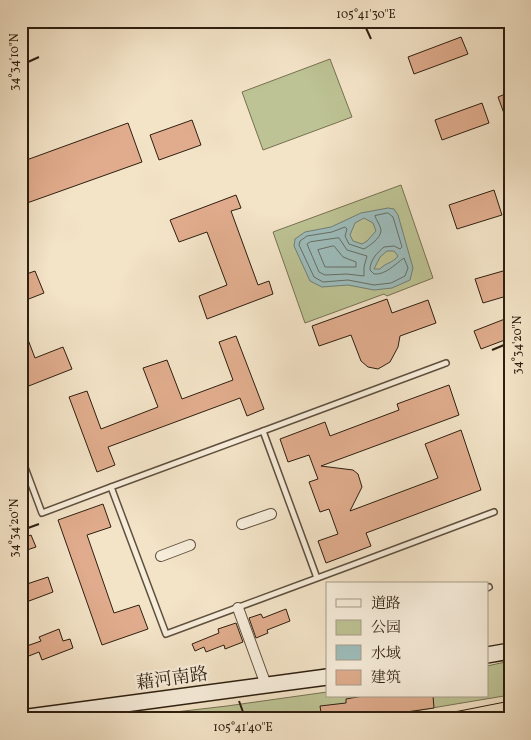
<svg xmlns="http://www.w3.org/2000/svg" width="531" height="740" viewBox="0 0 531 740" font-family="Vollkorn,'Noto Serif SC',serif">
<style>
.green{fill:#bdc394;stroke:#767152}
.water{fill:#9dbdbc;stroke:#717e77;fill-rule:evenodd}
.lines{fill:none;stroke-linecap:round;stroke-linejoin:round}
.shore{stroke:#666e66;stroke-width:1}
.building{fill:#e0ac8d;stroke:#2e1f10}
.lane-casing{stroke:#5f503e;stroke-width:8}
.street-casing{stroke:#5f503e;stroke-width:12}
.secondary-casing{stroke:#2e1f10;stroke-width:18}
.lane{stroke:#f7eddb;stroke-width:5}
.street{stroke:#f7eddb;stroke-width:10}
.secondary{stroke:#f7eddb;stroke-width:15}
.tram{stroke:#2e1f10;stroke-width:1}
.ticks{fill:none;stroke:#2e1f10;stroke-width:2}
.labels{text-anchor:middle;stroke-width:4.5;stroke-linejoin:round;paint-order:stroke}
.street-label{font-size:18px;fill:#2e1f10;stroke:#f7eddb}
.neatline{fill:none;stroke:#2e1f10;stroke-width:2}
.ticks-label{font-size:12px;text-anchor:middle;fill:#2e1f10}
</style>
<rect width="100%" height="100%" fill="#f3e3c7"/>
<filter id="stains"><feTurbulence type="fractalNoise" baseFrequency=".004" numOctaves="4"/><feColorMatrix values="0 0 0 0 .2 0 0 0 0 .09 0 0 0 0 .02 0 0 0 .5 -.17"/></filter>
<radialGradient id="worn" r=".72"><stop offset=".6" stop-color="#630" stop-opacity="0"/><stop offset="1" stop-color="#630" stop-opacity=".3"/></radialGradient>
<g class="green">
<path d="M330 59 352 117 263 150 242 92Z"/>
<path d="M401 185 433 278 387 296 384 294 305 323 273 232Z"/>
<path d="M510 661V695L366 719H115L227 706 327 692V696H487V666Z"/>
</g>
<path class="water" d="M388 208 394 209 398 215 413 268 410 280 392 288 374 290 348 285 322 287 310 281 294 246 295 239 305 232 331 227 361 213ZM364 218 373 223 376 231 367 241 362 244 353 241 350 235 355 223ZM387 251H394L398 256C393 263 385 263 380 269H374L380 257Z"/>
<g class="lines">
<g class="shore">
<path d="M388 213 393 217 402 247 400 249 394 246 384 247C377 253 370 260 370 270L374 274C386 275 395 264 404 258L408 268 405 276 391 283 374 285 348 280 323 282 314 277 299 245 300 241 307 236 332 232 345 227 347 229 345 236 349 244 364 249C369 246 380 239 381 231 381 226 376 220 375 216Z"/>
<path d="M339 238 347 250 367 256 364 267V276L347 274 325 275 319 272 307 244 310 242Z"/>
<path d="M334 246 343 257 356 262V267H325L318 250Z"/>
</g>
</g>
<g class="building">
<path d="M461 37 468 54 414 74 408 57Z"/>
<path d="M510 92V127H509L498 97Z"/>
<path d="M482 103 489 123 442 140 435 120Z"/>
<path d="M192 120 201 145 159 160 150 135Z"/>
<path d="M128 123 142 162 27 203 26 199 21 201V162Z"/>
<path d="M494 190 502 215 457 229 449 205Z"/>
<path d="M236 195 241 208 231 211 258 285 269 281 273 294 207 319 199 296 227 285 207 232 179 242 170 220Z"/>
<path d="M510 269V295L483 303 475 279Z"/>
<path d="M35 271 44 293 21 302V276Z"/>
<path d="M387 299 392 313 428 300 436 323 400 336 398 347 390 362 378 369 368 367 361 361 351 335 319 346 312 326Z"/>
<path d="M510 317V338L481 349 474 331Z"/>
<path d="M22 324 35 358 63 347 72 369 21 389Z"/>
<path d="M236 336 264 409 247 416 240 398 108 447 115 465 97 472 69 397 87 391 101 429 158 407 143 368 167 360 182 399 233 380 219 342Z"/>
<path d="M449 385 459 415 321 466 353 470 358 474 362 487 350 511 438 478 425 444 461 430 481 490 366 533 371 546 326 563 318 541 338 534 329 509 320 512 309 482 318 479 309 455 288 462 280 439 325 422 330 436 399 410 397 404Z"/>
<path d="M103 504 111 527 87 535 114 613 139 605 148 629 102 645 58 520Z"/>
<path d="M31 535 36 547 21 552V539Z"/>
<path d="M48 577 53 592 21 604V586Z"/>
<path d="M286 609 290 621 267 630 268 633 256 638 249 618 261 614 263 618Z"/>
<path d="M236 623 243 642 225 649 224 645 206 652 204 647 195 651 192 644 219 633 218 629Z"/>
<path d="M59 629 63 641 70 639 73 648 42 660 39 652 21 659V648L41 641 39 637Z"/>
<path d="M363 696H433L434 708 358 719H322L320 706 346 703V699Z"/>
</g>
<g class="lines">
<g class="lane-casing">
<g id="lane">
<path d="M263 431 446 363"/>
<path d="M21 457 42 513 111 487"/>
<path d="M317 578 263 431 111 487 166 634C275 594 385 553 494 512"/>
<path d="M487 588 489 587"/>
</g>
</g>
<g class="street-casing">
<g id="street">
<path d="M242 524 271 514"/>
<path d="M161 556 190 545"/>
<path d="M238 608 266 685"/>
</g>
</g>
<g class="secondary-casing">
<g id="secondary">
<path d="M487 655 510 651"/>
<path d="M21 718 327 677"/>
</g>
</g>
<use href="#lane" class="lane"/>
<use href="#street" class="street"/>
<use href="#secondary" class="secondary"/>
<path class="tram" d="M419 719 510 701"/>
</g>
<path class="ticks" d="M366 28 371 39M28 62 39 57M492 350 504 345M28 528 39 524M239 701 243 712"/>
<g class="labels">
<g class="street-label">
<text transform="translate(172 678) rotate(-8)" y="6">藉河南路</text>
</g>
</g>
<rect width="531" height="740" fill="none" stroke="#f3e3c7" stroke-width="55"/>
<rect x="326" y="582" width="162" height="115" fill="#f7eddb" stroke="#a79b8a"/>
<rect x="336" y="599" width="25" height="8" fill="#f7eddb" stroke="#a79b8a"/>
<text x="371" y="608" font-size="15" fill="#2e1f10">道路</text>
<rect x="336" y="620" width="25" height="15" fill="#bdc394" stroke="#a79b8a"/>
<text x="371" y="632" font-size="15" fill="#2e1f10">公园</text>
<rect x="336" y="645" width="25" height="15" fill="#9dbdbc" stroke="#a79b8a"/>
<text x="371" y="658" font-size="15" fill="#2e1f10">水域</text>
<rect x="336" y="670" width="25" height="15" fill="#e0ac8d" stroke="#a79b8a"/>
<text x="371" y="682" font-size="15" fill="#2e1f10">建筑</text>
<rect x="28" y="28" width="476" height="684" class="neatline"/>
<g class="ticks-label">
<text x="366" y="18">105°41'30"E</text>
<text transform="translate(14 62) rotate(-90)" y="4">34°34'10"N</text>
<text transform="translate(517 345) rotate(-90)" y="4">34°34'20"N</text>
<text transform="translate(14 528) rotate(-90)" y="4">34°34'20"N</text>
<text x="243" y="731">105°41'40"E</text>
</g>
<rect width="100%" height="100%" filter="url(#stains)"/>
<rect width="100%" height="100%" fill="url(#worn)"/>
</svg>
